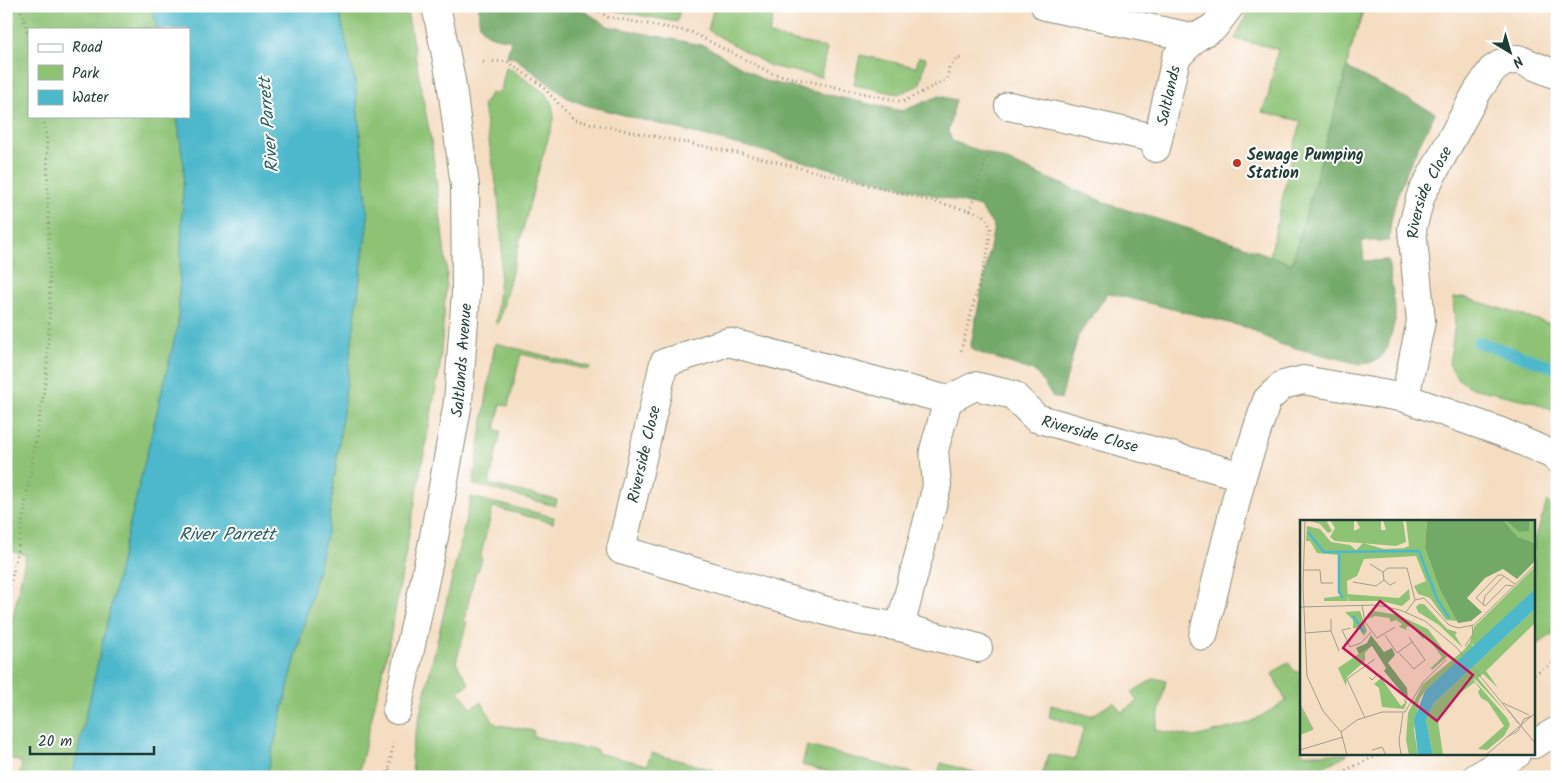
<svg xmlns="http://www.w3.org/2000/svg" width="1563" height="783" viewBox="0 0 1563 783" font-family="Kalam,sans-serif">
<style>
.green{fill:#8ec376;stroke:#568055}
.forest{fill:#72a967;stroke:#48734e}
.water{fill:#4eb8cb;stroke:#367a80}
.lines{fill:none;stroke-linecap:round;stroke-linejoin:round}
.stream{stroke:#4eb8cb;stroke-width:12}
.minor-casing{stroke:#8a8d7b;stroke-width:30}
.major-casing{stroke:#8a8d7b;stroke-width:30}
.path{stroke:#8a8d7b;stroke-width:3;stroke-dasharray:1 4;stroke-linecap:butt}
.minor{stroke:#fff;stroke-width:28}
.major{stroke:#fff;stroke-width:28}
.poi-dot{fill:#c8321e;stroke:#fff;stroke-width:2}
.labels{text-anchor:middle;stroke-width:4;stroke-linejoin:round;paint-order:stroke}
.street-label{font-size:16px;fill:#1f3d34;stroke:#fff}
.poi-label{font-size:16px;font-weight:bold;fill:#1f3d34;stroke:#fff;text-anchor:start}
.water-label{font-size:18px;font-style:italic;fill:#2d6261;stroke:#fff}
.inset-river{fill:none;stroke:#4eb8cb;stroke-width:2.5}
.inset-road{fill:none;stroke:#9f9d89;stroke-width:1}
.view{fill:#c2185b;fill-opacity:0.15;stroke:#c2185b;stroke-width:2.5}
.inset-edge{fill:none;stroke:#1f3d34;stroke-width:2.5}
</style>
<rect width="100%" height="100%" fill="#fff"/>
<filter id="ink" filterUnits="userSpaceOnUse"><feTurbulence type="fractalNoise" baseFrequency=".02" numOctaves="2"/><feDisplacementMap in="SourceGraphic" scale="10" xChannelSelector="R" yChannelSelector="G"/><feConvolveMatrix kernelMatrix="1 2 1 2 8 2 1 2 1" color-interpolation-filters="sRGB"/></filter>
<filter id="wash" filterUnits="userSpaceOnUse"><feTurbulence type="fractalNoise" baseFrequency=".0096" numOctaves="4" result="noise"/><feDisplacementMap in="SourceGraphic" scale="20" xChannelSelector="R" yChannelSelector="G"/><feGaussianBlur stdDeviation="1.12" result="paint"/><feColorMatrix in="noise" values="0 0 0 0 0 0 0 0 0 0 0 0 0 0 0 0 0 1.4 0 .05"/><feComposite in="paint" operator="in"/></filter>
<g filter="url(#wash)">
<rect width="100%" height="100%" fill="#f5ddc2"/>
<g class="green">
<path d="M6 6H152L157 29H29V116H177L184 168 178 325 124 548 72 777H19L22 763 6 756V649L26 555 11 551 6 574V252L8 233 6 209Z"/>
<path d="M338 6H406L432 146 447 272 440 366 389 644 358 777H267L270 760 328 528 368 217 355 81Z"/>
<path d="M603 6H681L677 22 610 10Z"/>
<path d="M714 6H726L773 16 769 35 827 48 821 77 770 66 708 30Z"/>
<path d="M1248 6H1365L1349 55 1347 68 1292 264 1270 256 1292 154 1301 121 1262 112 1268 97 1278 49 1235 39 1244 20Z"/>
<path d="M860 55 916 67 919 57 926 58 920 85 898 94 854 85Z"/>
<path d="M506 67 511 69 546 94 552 102 554 119 536 179 499 322 496 325 502 247 498 195 483 105 490 94 501 91Z"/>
<path d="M1463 297 1557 326V413L1534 402 1472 388 1458 379 1449 364 1455 325 1453 298Z"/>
<path d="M495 343 590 367 589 370 521 354 508 406 501 404 495 429 501 431 489 484 557 500 555 506 473 484Z"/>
<path d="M471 497 554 517 553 523 493 507 480 558 482 559 478 571H476L464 621 467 622 456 662 469 684 459 691 471 708 481 702 495 724 534 731 533 736 584 749 586 747 597 750V753L647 765 651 753 719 771 730 777H414L411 757 412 748Z"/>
<path d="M1547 501 1557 513V632L1534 646V543Z"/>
<path d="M1288 662 1294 671 1302 673V754H1348L1304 777H1041L1049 754 1075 759 1084 727 1049 717 1051 705 1091 716 1114 702 1121 712 1137 702 1132 692 1155 678 1166 681 1155 730 1195 737 1249 723 1286 701 1272 674Z"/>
<path d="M807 746 929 777H832L833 773 802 765Z"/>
<path d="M941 763 993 777H937Z"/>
</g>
<path class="forest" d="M479 6H576L608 26 706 46 765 81 902 111 939 96 956 100 948 131 952 141 998 157 1111 205 1239 244 1292 264 1347 68 1435 113C1415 154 1391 194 1389 241H1362L1364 261 1388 260 1395 307V320L1389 342 1387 349 1379 359 1369 363 1360 364 1279 344 1249 328 1108 293 1078 336 1061 399 1053 397 1036 372 977 352 972 349 971 344 994 227 980 207 585 105 566 97 515 58 507 56 511 40C502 38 485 37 481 27 478 22 479 13 479 6Z"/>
<path class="water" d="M152 6H338L355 81 368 217 328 528 270 760 267 777H72L124 548 178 325 184 168 177 116H189V29H157Z"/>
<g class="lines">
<path class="stream" d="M1478 342 1557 368"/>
</g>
</g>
<g filter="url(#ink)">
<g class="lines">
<g class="minor-casing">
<g id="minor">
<path d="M1045 6 1195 38"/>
<path d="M1009 106 1158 139"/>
<path id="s1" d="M1156 148 1176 58 1195 38 1214 27 1230 6"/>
<path id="s2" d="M1405 398 1421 321 1412 229 1421 195 1477 92 1492 70 1504 62 1518 59 1557 75"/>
<path d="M948 400 728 342 664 363 621 550 857 620 900 627 978 648"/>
<path id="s3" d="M900 627 937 486 934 450 948 400 975 386 1013 395 1036 418 1242 476"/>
<path d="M1203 636 1242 476 1267 400 1283 385 1303 380 1405 398 1501 432 1551 454 1557 459"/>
<path id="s4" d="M397 710 434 537 458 402 466 293 465 186 451 80 436 6"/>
</g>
</g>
<g class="major-casing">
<g id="major">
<path d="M1534 744 1557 731"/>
<path d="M1477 777 1517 754"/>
</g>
</g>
<g class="path">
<path d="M20 6 29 37"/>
<path d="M591 6 608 17 691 32 771 73 903 102 947 79 949 68 956 59 964 58"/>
<path d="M483 62 507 61 541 85 574 120 757 157 983 214 991 228 988 251 960 354"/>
<path d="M970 211 988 154"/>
<path d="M6 605 18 549 46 378 50 309 47 142 43 116"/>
<path d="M1534 674 1557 661"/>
<path d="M389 770 393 777"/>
<path d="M385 777 389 770 393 743"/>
<path d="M1332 777 1380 754"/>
<path d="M1556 777H1557"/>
</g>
<use href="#minor" class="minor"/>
<use href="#major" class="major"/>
</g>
</g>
<circle class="poi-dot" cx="1237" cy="163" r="5"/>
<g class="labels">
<g class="street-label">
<text dy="6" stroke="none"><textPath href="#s1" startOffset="54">Saltlands</textPath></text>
<text dy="6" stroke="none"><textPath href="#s2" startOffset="211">Riverside Close</textPath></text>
<text dy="6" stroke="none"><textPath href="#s4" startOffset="356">Saltlands Avenue</textPath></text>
<text dy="6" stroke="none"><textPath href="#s3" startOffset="392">Riverside Close</textPath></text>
<text transform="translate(643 454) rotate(-77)" y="6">Riverside Close</text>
</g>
<g class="poi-label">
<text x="1247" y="160">Sewage Pumping<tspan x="1247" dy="18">Station</tspan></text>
</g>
<g class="water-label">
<text transform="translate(268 125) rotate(-95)" y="6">River Parrett</text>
<text x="227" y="540">River Parrett</text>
</g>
</g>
<g transform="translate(1300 520)">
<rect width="235" height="235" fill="#f5ddc2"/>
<path d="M7 0H26L32 11 28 13 20 4ZM30 0H54V11L60 8 56 0H81V10H86L83 0H103L106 22 96 26 35 21 30 17 35 8ZM106 0H127L125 28 140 70 157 101 146 100 130 78 118 74 114 66 126 61 116 36 64 39 57 56 47 61 48 81H24V78L40 76 39 35 17 33 10 21H6L7 6 20 9 31 22 50 25 56 30 63 23 84 29 104 28 109 26ZM203 0H235V23L218 17ZM235 47V69L185 119 175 126 170 123 174 127 125 171 119 180 114 210 118 235H109L106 220 108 193 123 164 164 130 170 122 174 107ZM109 69 110 79 102 86 80 81H49L47 74 99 78ZM119 84H124L147 109 157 112 155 115 163 128 139 105 118 92 116 87ZM235 89V103L186 151 198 168 183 154 178 158 207 193 175 159 171 161 174 160 207 198 210 205 204 216 187 230 178 229 204 206 188 182 181 178 178 172 180 169 175 162 159 174 138 201 143 235H133L126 200 134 183ZM60 91 67 111 64 116 59 109 53 108V100L45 92ZM74 91 98 95 128 109 148 136 132 150 128 145 131 148 142 137 129 120 125 116 123 119 111 106 106 107 107 110 99 107 102 104 96 100 91 102 89 98 75 96 68 99V93ZM72 125 65 133V141L47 157 46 166 38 148ZM81 158 101 186 105 183 104 178 107 182 104 189 82 187 79 168 74 164ZM0 186 13 210 0 215Z" fill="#8ec376"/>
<path d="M127 0H203L218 17 235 23V41L217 59 203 49 185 58 167 78 182 92 171 101 158 103 140 70 125 28ZM206 0H229V11L219 12ZM71 115 84 132 92 128 95 135 88 143 107 168 108 180 84 151 86 148 72 126 59 134 56 128 67 123Z" fill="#72a967"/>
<path d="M235 69V89L134 183 126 200 133 235H118L114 200 125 171Z" fill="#4eb8cb"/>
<path class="inset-river" d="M8 12 24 32 119 31 137 79 149 98M39 34V72L43 78M53 96 64 112"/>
<path class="inset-road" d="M5 0 3 67 7 156 23 191 41 212 47 235M70 44 83 52 84 60 90 65 96 62M3 50H20L21 63H33M83 52 88 48H107L115 80M53 62 76 66 84 60M213 66 206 65 185 86 176 78 198 55H202L215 64M62 85 65 102 77 118 95 107M183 85 185 76 204 56M0 87 77 85 100 90 125 101 157 128 235 223M106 92 115 80 124 78 149 105 158 108 174 105 235 45M31 99V111L39 131M51 108 42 110 50 127 61 123 71 112M5 113 31 111M85 115 97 133 112 122M165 126 173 114 172 105M99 133 114 149 125 140 109 117M67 144 77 155 72 160 69 157M203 183 229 195M0 184 13 209M208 190 219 204M65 198 47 159 75 139M41 212 57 200 82 192H105L123 162 146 140M207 217 218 211 224 199 232 196M0 230 43 217M72 230 82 227 86 235M101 235 99 221 103 193M186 235 235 193"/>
<path class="view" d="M80 81 173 155 137 201 43 128Z"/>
<rect width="235" height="235" class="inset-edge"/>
</g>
<rect width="1563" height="783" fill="none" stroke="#fff" stroke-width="25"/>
<rect x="28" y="28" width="162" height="90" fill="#ffffff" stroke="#a5b1ae"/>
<rect x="38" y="44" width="25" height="8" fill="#ffffff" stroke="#a5b1ae"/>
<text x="72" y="52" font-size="15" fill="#1f3d34">Road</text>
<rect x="38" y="65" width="25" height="15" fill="#8ec376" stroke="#a5b1ae"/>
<text x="72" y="78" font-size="15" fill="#1f3d34">Park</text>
<rect x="38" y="90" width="25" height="15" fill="#4eb8cb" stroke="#a5b1ae"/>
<text x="72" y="102" font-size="15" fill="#1f3d34">Water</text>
<g transform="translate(1510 52) rotate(142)" stroke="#ffffff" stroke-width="4" paint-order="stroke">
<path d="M0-4L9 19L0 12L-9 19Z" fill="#1f3d34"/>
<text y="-8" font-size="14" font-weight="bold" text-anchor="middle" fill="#1f3d34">N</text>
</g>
<path d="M30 746v8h124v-8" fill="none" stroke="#1f3d34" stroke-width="2.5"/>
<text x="38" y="746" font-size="15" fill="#1f3d34" stroke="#ffffff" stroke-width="4" paint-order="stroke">20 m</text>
</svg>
